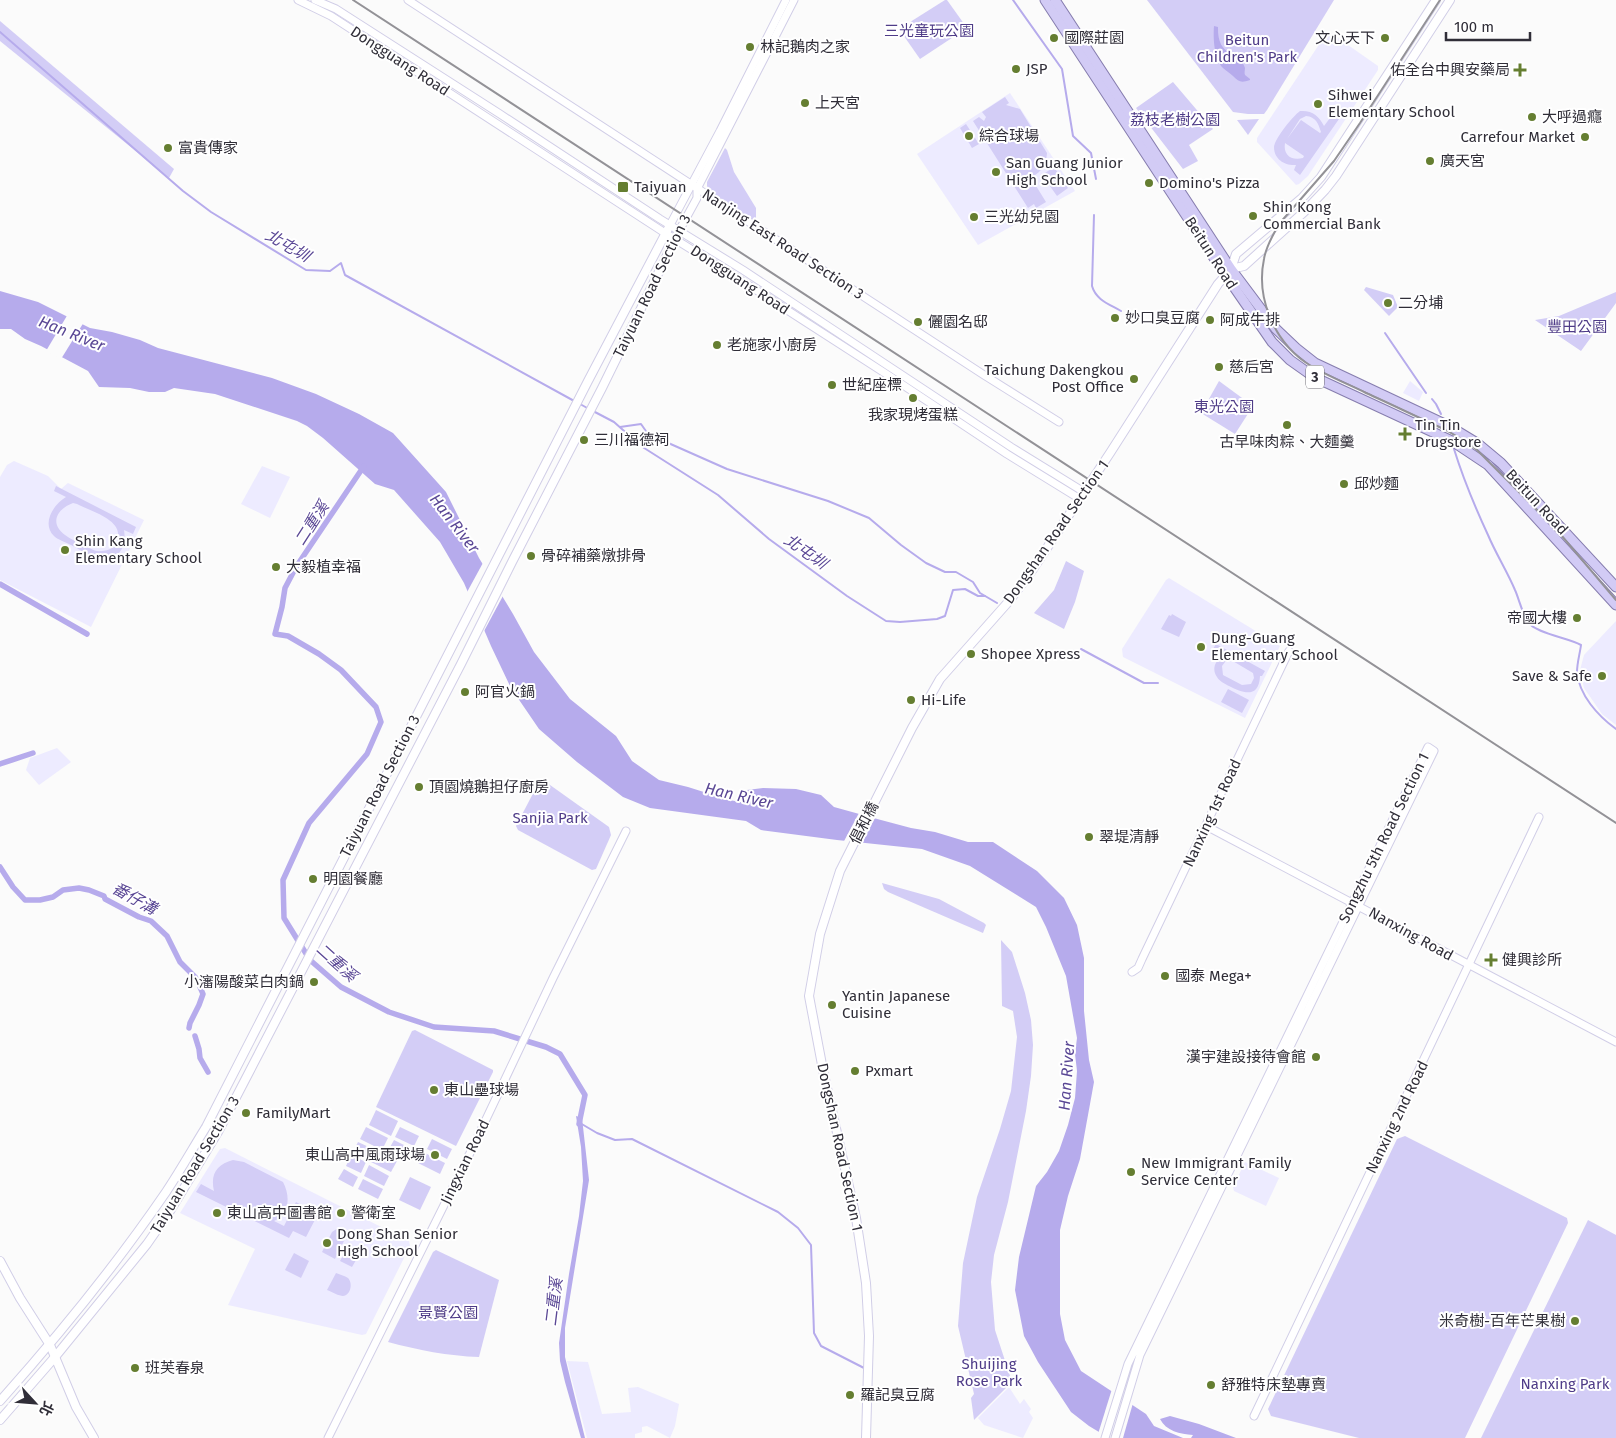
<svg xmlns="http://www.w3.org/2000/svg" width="1616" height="1438" viewBox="0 0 1616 1438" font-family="'Fira Sans','Noto Sans TC',sans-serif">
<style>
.built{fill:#edebff}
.green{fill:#d3cdf6;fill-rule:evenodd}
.water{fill:#b6abec}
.pier{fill:#fbfbfb}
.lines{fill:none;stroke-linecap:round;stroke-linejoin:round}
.stream{stroke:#b6abec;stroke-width:2}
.canal{stroke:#b6abec;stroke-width:5.5}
.tertiary-casing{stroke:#d1cee7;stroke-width:9}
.secondary-casing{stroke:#d1cee7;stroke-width:10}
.primary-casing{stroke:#867dae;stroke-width:11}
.tertiary{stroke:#fff;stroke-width:7}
.secondary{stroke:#fff;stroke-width:8}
.primary{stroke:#d2cbf5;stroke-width:9}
.rail{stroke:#939297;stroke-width:2}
.poi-dot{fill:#657e31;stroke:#fff;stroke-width:2}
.labels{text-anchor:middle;stroke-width:4;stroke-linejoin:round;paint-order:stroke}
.shield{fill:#fff;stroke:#6e6d74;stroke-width:1}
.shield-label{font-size:14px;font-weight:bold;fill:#302e38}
.park-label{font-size:15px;fill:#4f3c88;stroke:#fff}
.poi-label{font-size:15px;fill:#302e38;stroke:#fff;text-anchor:start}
.street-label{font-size:15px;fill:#302e38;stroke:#fff}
.water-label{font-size:16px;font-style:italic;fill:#5a4795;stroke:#fff}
</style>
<rect width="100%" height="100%" fill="#fbfbfb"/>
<g class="built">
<path d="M1328 31 1378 66V70L1308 176 1299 184 1296 185 1257 142V138Z"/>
<path d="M1010 93 1075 191 978 245 917 154Z"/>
<path d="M1410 381 1423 392 1419 401 1403 393Z"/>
<path d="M14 461 48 476 61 489 68 483 144 520 91 627 0 580V477L7 465Z"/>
<path d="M262 466 290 477 270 518 241 504Z"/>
<path d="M1169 578 1280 646 1245 718 1123 657 1122 649 1166 580Z"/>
<path d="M1616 621V725L1602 714 1584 688 1580 670 1584 655Z"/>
<path d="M57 748 71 762 39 785 26 770 30 758Z"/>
<path d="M225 1148 409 1241 410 1246 366 1334 362 1335 228 1305 255 1249 180 1213 220 1149Z"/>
<path d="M1245 1162 1279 1178 1266 1206 1234 1191 1233 1187Z"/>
<path d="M567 1361 588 1362 602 1414 631 1412 628 1388 638 1387 679 1404 675 1426 670 1438 647 1426 642 1427V1432L635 1434V1438H587Z"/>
<path d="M1009 1387 1020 1404 1024 1399 1031 1409 1029 1412 1033 1418 1023 1438 984 1425 978 1418Z"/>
</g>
<g class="green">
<path d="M945 0H947L967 28 920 59 899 29Z"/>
<path d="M1147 0H1334L1267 110 1264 114H1248L1233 112Z"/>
<path d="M0 21 174 169 169 178 0 41Z"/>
<path d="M1173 82 1213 129 1189 145 1198 161 1183 169 1136 108Z"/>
<path d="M1005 97 1009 103 1006 105 1020 109 1047 153C1046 170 1035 179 1018 180L1023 187 1033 181 1046 202 1036 208 1034 204 1028 208 973 121 979 117 984 121 986 117 982 112Z"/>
<path d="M1300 111C1312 110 1319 116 1324 126L1333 114 1339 119 1300 175 1294 170 1296 165C1286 166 1274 160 1274 147 1275 138 1293 116 1300 111ZM1306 116C1316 117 1318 123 1321 132L1320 133 1301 120 1287 139 1300 119ZM1285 143 1304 156 1303 158C1291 161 1283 155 1285 143Z"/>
<path d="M1259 119 1248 135 1237 120Z"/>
<path d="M966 124 979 144 972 148 960 128Z"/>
<path d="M725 148 727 150 734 172 756 208V222L712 194 707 188V182Z"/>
<path d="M1054 167 1068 188 1057 196 1042 175Z"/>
<path d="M1366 287 1393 295 1398 307 1389 316 1364 290Z"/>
<path d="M1616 292V303L1581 351 1535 320 1559 316Z"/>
<path d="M1219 381 1253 406 1235 434 1201 413Z"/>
<path d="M56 486 136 527 133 534 124 530C127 548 119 560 99 558 90 557 79 549 71 545 66 542 58 540 54 536 41 523 54 504 66 497L54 491ZM73 503 77 504C95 513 133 523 112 548 109 550 105 551 101 551 94 552 88 547 82 544 77 542 70 539 65 535 49 523 57 509 73 503Z"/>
<path d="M1066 561 1084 571 1075 602 1064 629 1034 613 1054 590Z"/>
<path d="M1172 614 1186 622 1179 637 1161 629 1169 615 1171 616Z"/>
<path d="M1216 644 1265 671 1262 676H1260C1259 698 1244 694 1229 686 1225 684 1219 681 1217 677 1211 668 1216 658 1226 656L1213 649ZM1231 660 1253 673 1254 678 1251 684 1242 685 1223 675 1222 666 1225 662Z"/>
<path d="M1228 689 1249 700 1242 713 1221 702Z"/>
<path d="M543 780 609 827 611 835 596 869 592 870 518 830 516 826 539 782Z"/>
<path d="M882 883 939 899 984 923 986 925 983 933 888 892 884 889Z"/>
<path d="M1001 940 1012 952 1025 993 1031 1020 1033 1045 1031 1076 1026 1111 1008 1202 994 1255 991 1282 995 1330 1012 1382 974 1420 971 1398 974 1394 958 1326 963 1263 977 1197 1000 1129 1011 1091 1017 1037 1013 1011 1002 1006Z"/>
<path d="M415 1030 493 1070V1072L456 1146 376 1107 412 1031Z"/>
<path d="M376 1110 398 1121 391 1136 369 1125Z"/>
<path d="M366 1127 388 1138 382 1150 360 1139Z"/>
<path d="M400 1127 419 1136 414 1146 395 1137Z"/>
<path d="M1405 1136 1567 1218 1568 1223 1465 1438H1359L1271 1416 1268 1409 1397 1139Z"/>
<path d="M432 1139 452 1149 447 1159 427 1149Z"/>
<path d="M394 1140 412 1149 407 1158 389 1149Z"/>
<path d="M358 1142 373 1149 368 1160 353 1152Z"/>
<path d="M377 1151 397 1161 391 1172 371 1162Z"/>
<path d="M423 1152 445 1163 440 1174 418 1163Z"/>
<path d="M351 1155 366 1162 361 1173 346 1166Z"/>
<path d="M233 1160 244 1162 283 1182C291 1197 289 1214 274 1221L284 1226 296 1202 318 1214 306 1237 293 1231 289 1238 196 1192 201 1184 214 1191C210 1174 217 1164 233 1160Z"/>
<path d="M369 1165 389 1176 384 1186 364 1176Z"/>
<path d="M344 1169 358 1177 353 1187 338 1179Z"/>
<path d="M410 1177 431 1187 420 1210 399 1200Z"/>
<path d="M363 1179 383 1189 378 1199 358 1189Z"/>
<path d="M1588 1220 1616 1235V1438H1481Z"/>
<path d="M338 1228 343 1230 346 1237 335 1259 322 1252 332 1232Z"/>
<path d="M347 1248 357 1252 356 1253 359 1255 352 1267 340 1261Z"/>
<path d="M436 1250 499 1280 479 1357C448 1356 418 1350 388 1342L433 1252Z"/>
<path d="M294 1253 309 1261 301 1278 285 1270Z"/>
<path d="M336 1273C339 1274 345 1276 348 1278 353 1283 351 1295 343 1296 339 1296 332 1292 327 1290Z"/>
</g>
<g class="water">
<path d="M1214 26 1218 27C1217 59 1240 50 1245 68 1245 70 1244 73 1245 75L1250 79V80C1241 83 1239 82 1233 76 1230 73 1226 71 1223 68 1214 59 1213 38 1214 26Z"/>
<path d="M0 291 38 302 90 328 112 332 140 340 158 348 272 378 316 394 359 414 393 433 446 492 479 558 513 614 534 652 570 699 616 736 632 761 659 780 688 787 729 800 741 802 747 790 763 788 796 789 821 795 834 807 881 820 911 828 935 832 968 842H993L1037 871 1064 898 1077 925 1084 958V1011L1089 1060 1094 1082 1080 1159 1068 1196 1060 1230V1314L1065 1340 1081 1371 1146 1414 1154 1426 1183 1438H1109L1089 1426 1071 1412 1038 1362 1024 1336 1015 1290 1019 1257 1036 1186 1047 1172 1059 1151 1068 1125 1075 1098 1077 1071 1075 1054 1077 1038 1066 976 1046 927 1036 907 970 866 922 849 837 840 761 830 746 821 650 808 623 797 577 762 539 729 511 688 491 646 464 583 440 542 394 490 375 484 323 438 307 426 297 421 215 394 174 388 165 392H149L130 388 99 387 88 371 41 346 25 339 11 329H0Z"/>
<path d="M576 1116 582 1118 589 1180 565 1328V1357L585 1438H581L565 1382 560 1361 559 1343 569 1274 579 1216 583 1181 581 1147Z"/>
<path d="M1170 1416 1199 1424 1236 1438H1191L1193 1435C1180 1434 1166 1431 1160 1419Z"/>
</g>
<g class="pier">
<path d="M68 314 84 322 61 359 46 351Z"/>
<path d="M484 561 504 594 483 633 466 594Z"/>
<path d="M860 811 876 816 861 845 843 843Z"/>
<path d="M1112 1389 1133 1403 1123 1438H1104L1098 1434Z"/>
</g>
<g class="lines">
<g class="stream">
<path d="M1013 0 1062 69 1073 136 1091 153 1096 179"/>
<path d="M0 32 183 191 211 212 306 270 330 271 341 263 345 275 576 402"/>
<path d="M1094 215 1092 286C1096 300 1109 304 1121 311"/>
<path d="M1385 333 1426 393"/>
<path d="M1432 399 1436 404 1441 414"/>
<path d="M580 404 589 409"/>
<path d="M593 411 614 422 641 446 718 495 769 539 847 596 886 621 900 622 937 619 945 616 953 590 965 589 978 596H985"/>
<path d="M620 427 641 424 648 434 727 469 828 501 869 518 901 545 926 563 945 572H956L973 582 980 593 997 603"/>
<path d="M1454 449C1463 478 1475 507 1488 535 1496 554 1507 571 1515 590 1520 601 1522 616 1531 625 1540 634 1568 638 1581 645 1580 653 1577 663 1577 672 1579 695 1598 716 1616 729"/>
<path d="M1081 649 1144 683H1158"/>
<path d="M580 1123 597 1133 615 1140 632 1139 778 1212 798 1228 811 1245 814 1333 821 1346 864 1368"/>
</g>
<g class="canal">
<path d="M364 466 296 567 285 588 282 607 275 634 288 636 319 654 341 670 376 707 381 722 367 754 309 823 283 880 284 918 310 960 341 987 389 1012 434 1027 494 1031 546 1047 560 1054 585 1095 579 1124"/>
<path d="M0 584 87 634"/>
<path d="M0 764 33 753"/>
<path d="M0 867 13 887 25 900H40L53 897 63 890 79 888 89 890 104 896 105 899 139 917 151 921 167 936 180 962 196 978 203 994 199 1005 190 1023 189 1028"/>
<path d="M195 1036 199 1049 200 1058 208 1072"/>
</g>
<g class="tertiary-casing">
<g id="tertiary">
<path d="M298 0 331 16 665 233 739 279 891 377 1007 454 1080 499"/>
<path d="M315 0 336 9 500 114 660 219 743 270 1011 447 1084 492"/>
<path d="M408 0 984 375 1059 422"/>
<path d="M670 225 720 131 786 0"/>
<path d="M679 231 697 198V189L794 0"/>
<path d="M1206 826C1343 897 1479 970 1616 1042"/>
<path d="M1132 972 1138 968 1142 959 1289 651"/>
<path d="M1254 1416 1539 817"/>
<path d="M328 1438 471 1151 553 978 626 831"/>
<path d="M1105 1438 1128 1364 1428 747 1434 751 1140 1355 1115 1438"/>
</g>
</g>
<g class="secondary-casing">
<g id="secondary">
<path d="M1231 269 1244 266 1265 247 1304 212 1325 190 1336 176 1450 0"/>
<path d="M0 1261 20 1298 50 1345 76 1407 94 1438"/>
<path d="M0 1401C59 1335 116 1265 166 1192 180 1171 193 1148 206 1127L588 381 670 225"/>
<path d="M0 1420 55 1357 147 1244 170 1211 218 1132 461 664 512 562 602 388 679 231"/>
<path d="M866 1438 869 1336 866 1283 856 1218 823 1070 809 996 820 934 840 871 912 728 940 679 1010 600 1033 569 1110 453 1218 284 1231 269 1236 254 1302 198 1321 177 1436 0"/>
</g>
</g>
<g class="primary-casing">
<g id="primary">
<path d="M1045 0 1216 261 1272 342 1290 360 1314 377 1452 441 1488 465 1616 605"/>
<path d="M1055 0 1231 269 1276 329 1296 348 1315 363 1449 426 1477 443 1501 463 1616 587"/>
</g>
</g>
<use href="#tertiary" class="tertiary"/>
<use href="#secondary" class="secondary"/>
<use href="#primary" class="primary"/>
<g class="rail">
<path d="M353 0 1616 823"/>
<path d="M1440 0 1360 123 1334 161 1279 224C1273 235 1266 246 1264 259 1256 297 1273 339 1305 362 1324 375 1346 383 1366 393 1393 405 1419 418 1446 430L1465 441 1477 450 1556 529 1616 600"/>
</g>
</g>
<g class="poi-dot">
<circle cx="1054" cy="38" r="5"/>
<circle cx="1385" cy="38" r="5"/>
<circle cx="750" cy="47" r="5"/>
<circle cx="1016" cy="69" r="5"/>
<path d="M1517.5 62.5h5v5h5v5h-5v5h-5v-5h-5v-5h5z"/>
<circle cx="805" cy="103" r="5"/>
<circle cx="1318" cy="104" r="5"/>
<circle cx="1532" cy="117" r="5"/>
<circle cx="969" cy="136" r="5"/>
<circle cx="1585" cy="137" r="5"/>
<circle cx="168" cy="148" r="5"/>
<circle cx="1430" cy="161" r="5"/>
<circle cx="996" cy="172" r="5"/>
<circle cx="1149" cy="183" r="5"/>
<rect x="617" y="181" width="12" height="12" rx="2.5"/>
<circle cx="1253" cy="216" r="5"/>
<circle cx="974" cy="217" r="5"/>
<circle cx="1388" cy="303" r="5"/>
<circle cx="1115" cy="318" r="5"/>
<circle cx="1210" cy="320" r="5"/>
<circle cx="918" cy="322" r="5"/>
<circle cx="717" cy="345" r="5"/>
<circle cx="1219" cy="367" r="5"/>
<circle cx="1134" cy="379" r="5"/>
<circle cx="832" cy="385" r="5"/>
<circle cx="913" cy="398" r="5"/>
<circle cx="1287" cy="425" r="5"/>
<path d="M1402.5 426.5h5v5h5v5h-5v5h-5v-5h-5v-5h5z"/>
<circle cx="584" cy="440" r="5"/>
<circle cx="1344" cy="484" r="5"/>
<circle cx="65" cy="550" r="5"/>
<circle cx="531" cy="556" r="5"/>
<circle cx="276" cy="567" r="5"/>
<circle cx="1577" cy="618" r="5"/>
<circle cx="1201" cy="647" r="5"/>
<circle cx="971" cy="654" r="5"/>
<circle cx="1602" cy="676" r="5"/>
<circle cx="465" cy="692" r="5"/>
<circle cx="911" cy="700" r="5"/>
<circle cx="419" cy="787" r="5"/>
<circle cx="1089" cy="837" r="5"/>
<circle cx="313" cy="879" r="5"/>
<path d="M1488.5 952.5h5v5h5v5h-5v5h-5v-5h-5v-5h5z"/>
<circle cx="1165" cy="976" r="5"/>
<circle cx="314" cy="982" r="5"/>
<circle cx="832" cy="1005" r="5"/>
<circle cx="1316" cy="1057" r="5"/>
<circle cx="855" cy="1071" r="5"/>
<circle cx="434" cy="1090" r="5"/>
<circle cx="246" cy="1113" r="5"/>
<circle cx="435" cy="1155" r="5"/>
<circle cx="1131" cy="1172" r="5"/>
<circle cx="217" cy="1213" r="5"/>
<circle cx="341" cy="1213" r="5"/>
<circle cx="327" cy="1243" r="5"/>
<circle cx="1575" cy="1321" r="5"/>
<circle cx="135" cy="1368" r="5"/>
<circle cx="1211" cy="1385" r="5"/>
<circle cx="850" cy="1395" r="5"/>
</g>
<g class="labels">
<rect class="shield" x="1306" y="365.5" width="18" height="23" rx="4"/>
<g class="shield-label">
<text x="1315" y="382">3</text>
</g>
<g class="park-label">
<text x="929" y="36">三光童玩公園</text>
<text x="1247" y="45">Beitun<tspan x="1247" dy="17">Children's Park</tspan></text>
<text x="1175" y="125">荔枝老樹公園</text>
<text x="1577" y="332">豐田公園</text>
<text x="1224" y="412">東光公園</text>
<text x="550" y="823">Sanjia Park</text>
<text x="448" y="1318">景賢公園</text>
<text x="989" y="1369">Shuijing<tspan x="989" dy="17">Rose Park</tspan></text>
<text x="1565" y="1389">Nanxing Park</text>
</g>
<g class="poi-label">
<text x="1064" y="43">國際莊園</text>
<text x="1375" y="43" text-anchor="end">文心天下</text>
<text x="760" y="52">林記鵝肉之家</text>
<text x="1026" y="74">JSP</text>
<text x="1510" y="75" text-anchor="end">佑全台中興安藥局</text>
<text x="1328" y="100">Sihwei<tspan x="1328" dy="17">Elementary School</tspan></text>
<text x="815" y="108">上天宮</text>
<text x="1542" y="122">大呼過癮</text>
<text x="979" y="141">綜合球場</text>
<text x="1575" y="142" text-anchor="end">Carrefour Market</text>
<text x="178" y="153">富貴傳家</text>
<text x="1440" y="166">廣天宮</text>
<text x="1006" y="168">San Guang Junior<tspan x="1006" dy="17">High School</tspan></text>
<text x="1159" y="188">Domino's Pizza</text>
<text x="634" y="192">Taiyuan</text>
<text x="1263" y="212">Shin Kong<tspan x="1263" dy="17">Commercial Bank</tspan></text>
<text x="984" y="222">三光幼兒園</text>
<text x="1398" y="308">二分埔</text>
<text x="1125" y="323">妙口臭豆腐</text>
<text x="1220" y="325">阿成牛排</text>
<text x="928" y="327">儷園名邸</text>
<text x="727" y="350">老施家小廚房</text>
<text x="1229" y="372">慈后宮</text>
<text x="1124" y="375" text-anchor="end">Taichung Dakengkou<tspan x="1124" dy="17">Post Office</tspan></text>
<text x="842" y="390">世紀座標</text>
<text x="913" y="420" text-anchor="middle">我家現烤蛋糕</text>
<text x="1415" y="430">Tin Tin<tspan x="1415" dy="17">Drugstore</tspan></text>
<text x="594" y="445">三川福德祠</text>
<text x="1287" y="447" text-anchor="middle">古早味肉粽、大麵羹</text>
<text x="1354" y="489">邱炒麵</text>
<text x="75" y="546">Shin Kang<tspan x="75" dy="17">Elementary School</tspan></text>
<text x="541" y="561">骨碎補藥燉排骨</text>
<text x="286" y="572">大毅植幸福</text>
<text x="1567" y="623" text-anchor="end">帝國大樓</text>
<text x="1211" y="643">Dung-Guang<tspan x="1211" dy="17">Elementary School</tspan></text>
<text x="981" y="659">Shopee Xpress</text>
<text x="1592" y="681" text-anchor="end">Save &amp; Safe</text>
<text x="475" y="697">阿官火鍋</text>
<text x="921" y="705">Hi-Life</text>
<text x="429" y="792">頂園燒鵝担仔廚房</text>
<text x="1099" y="842">翠堤清靜</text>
<text x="323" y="884">明園餐廳</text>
<text x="1502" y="965">健興診所</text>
<text x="1175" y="981">國泰 Mega+</text>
<text x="304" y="987" text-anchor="end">小瀋陽酸菜白肉鍋</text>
<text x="842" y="1001">Yantin Japanese<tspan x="842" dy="17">Cuisine</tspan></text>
<text x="1306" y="1062" text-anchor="end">漢宇建設接待會館</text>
<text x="865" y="1076">Pxmart</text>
<text x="444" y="1095">東山壘球場</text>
<text x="256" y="1118">FamilyMart</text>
<text x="425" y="1160" text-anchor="end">東山高中風雨球場</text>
<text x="1141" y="1168">New Immigrant Family<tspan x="1141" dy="17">Service Center</tspan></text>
<text x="227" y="1218">東山高中圖書館</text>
<text x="351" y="1218">警衛室</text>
<text x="337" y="1239">Dong Shan Senior<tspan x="337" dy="17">High School</tspan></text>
<text x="1565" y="1326" text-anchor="end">米奇樹-百年芒果樹</text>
<text x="145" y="1373">班芙春泉</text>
<text x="1221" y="1390">舒雅特床墊專賣</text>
<text x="860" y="1400">羅記臭豆腐</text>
</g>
<g class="street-label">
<text transform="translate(400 61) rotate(33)" y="5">Dongguang Road</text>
<text transform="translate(783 244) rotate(33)" y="5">Nanjing East Road Section 3</text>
<text transform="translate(1211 253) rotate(57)" y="5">Beitun Road</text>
<text transform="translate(740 280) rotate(33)" y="5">Dongguang Road</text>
<text transform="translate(652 286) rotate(-64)" y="5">Taiyuan Road Section 3</text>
<text transform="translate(1537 502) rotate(47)" y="5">Beitun Road</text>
<text transform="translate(1056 532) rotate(-55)" y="5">Dongshan Road Section 1</text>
<text transform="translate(380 786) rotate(-63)" y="5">Taiyuan Road Section 3</text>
<text transform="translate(1212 813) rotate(-65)" y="5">Nanxing 1st Road</text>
<text transform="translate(864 823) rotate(-63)" y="5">倡和橋</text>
<text transform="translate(1384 838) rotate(-64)" y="5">Songzhu 5th Road Section 1</text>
<text transform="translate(1411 934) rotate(29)" y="5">Nanxing Road</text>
<text transform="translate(1397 1117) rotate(-64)" y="5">Nanxing 2nd Road</text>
<text transform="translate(840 1147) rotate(78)" y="5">Dongshan Road Section 1</text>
<text transform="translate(465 1162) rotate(-64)" y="5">Jingxian Road</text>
<text transform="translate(195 1165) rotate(-59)" y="5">Taiyuan Road Section 3</text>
</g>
<g class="water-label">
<text transform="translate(288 245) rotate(30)" y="6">北屯圳</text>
<text transform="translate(72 333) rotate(22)" y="6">Han River</text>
<text transform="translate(311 523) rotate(-57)" y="6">二重溪</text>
<text transform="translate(455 523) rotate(52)" y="6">Han River</text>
<text transform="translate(806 551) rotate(35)" y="6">北屯圳</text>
<text transform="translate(739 795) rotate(13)" y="6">Han River</text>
<text transform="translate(135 898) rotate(29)" y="6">番仔溝</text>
<text transform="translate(337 962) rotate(42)" y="6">二重溪</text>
<text transform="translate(1066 1076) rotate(-86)" y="6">Han River</text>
<text transform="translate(553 1302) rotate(-83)" y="6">二重溪</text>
</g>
</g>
<g transform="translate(35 1403) rotate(116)" stroke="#ffffff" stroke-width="4" paint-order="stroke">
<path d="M0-4L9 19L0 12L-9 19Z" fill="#302e38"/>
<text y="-8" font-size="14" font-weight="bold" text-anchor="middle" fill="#302e38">北</text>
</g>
<path d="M1446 32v8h84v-8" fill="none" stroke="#302e38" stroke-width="2.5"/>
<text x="1454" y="32" font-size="15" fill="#302e38" stroke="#ffffff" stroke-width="4" paint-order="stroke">100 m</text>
</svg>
